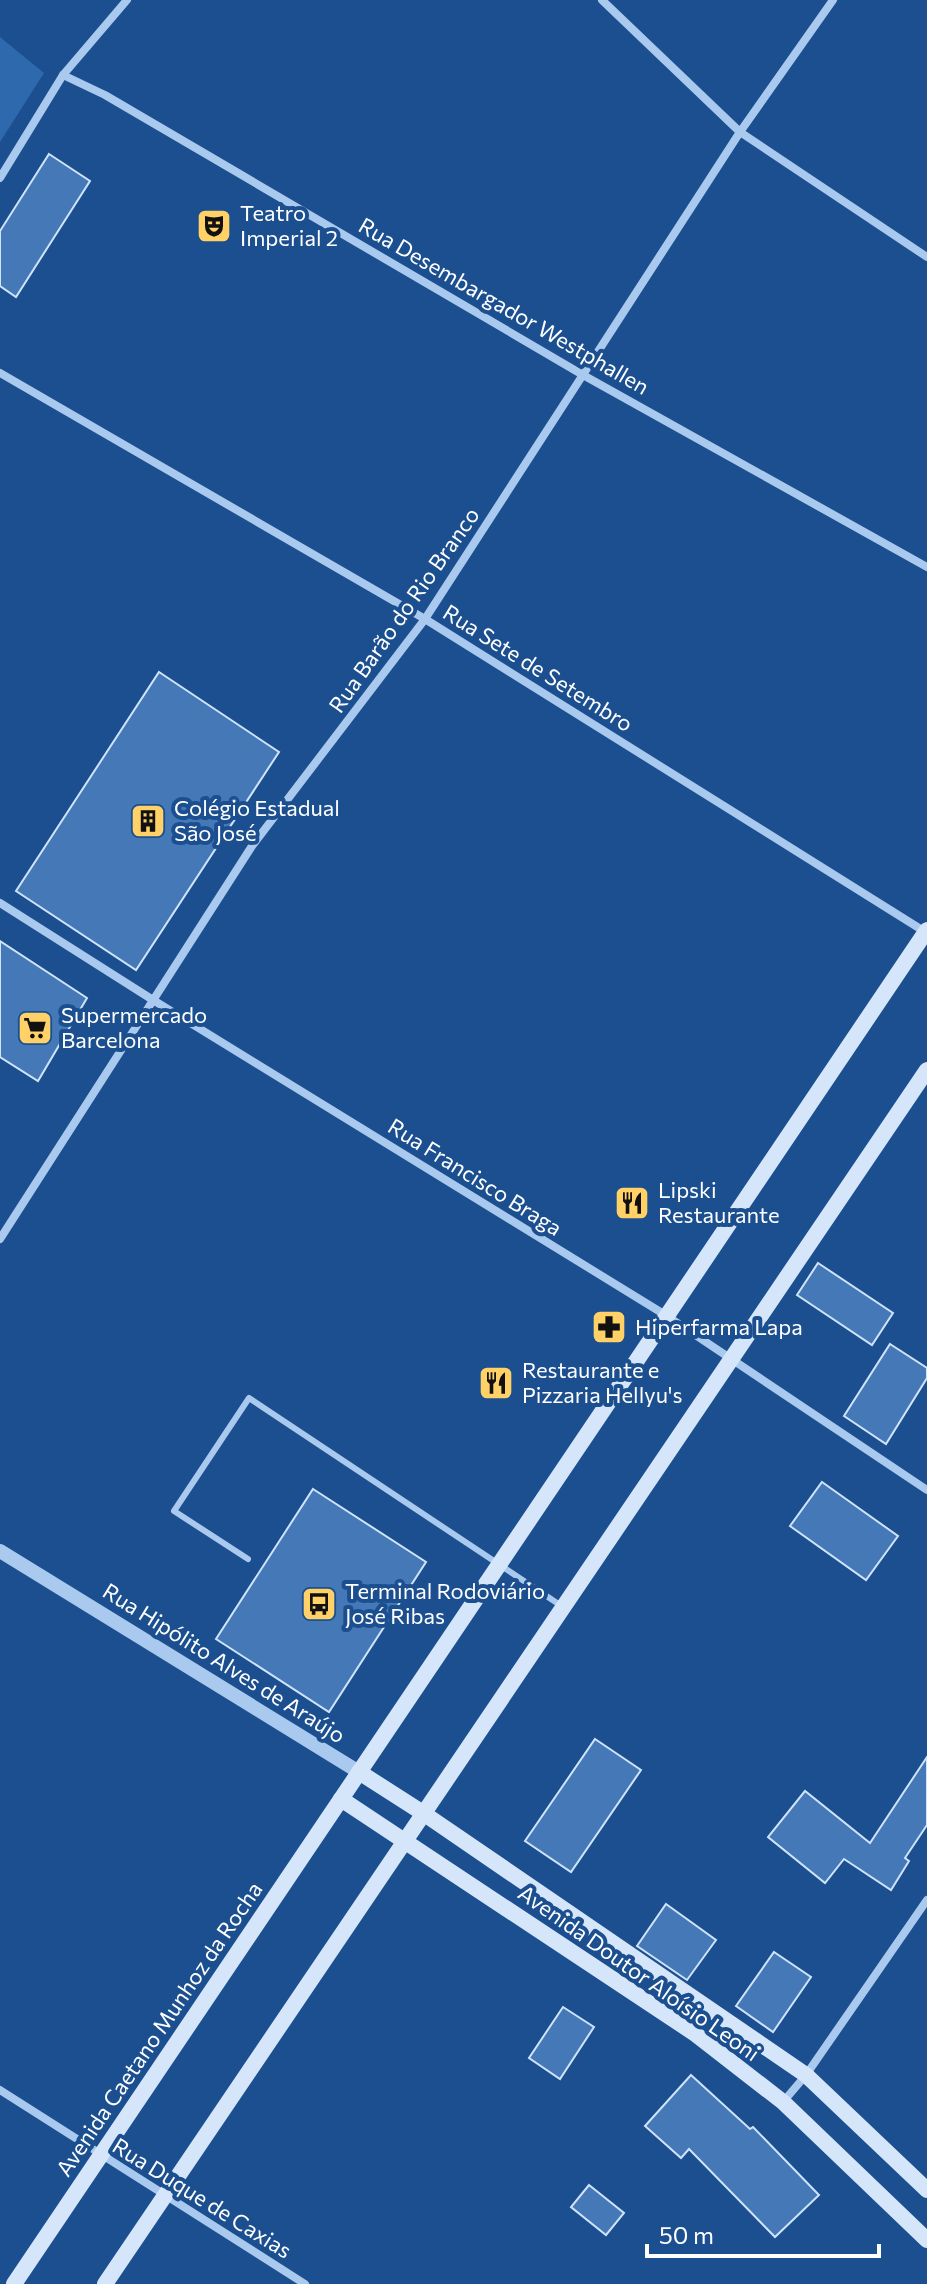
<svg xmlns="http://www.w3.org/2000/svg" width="927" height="2284" viewBox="0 0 927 2284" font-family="Commissioner,sans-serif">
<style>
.green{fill:#2e69ad}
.building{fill:#4478b7;stroke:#cfe3fa;stroke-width:2}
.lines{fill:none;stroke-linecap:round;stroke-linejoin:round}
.service{stroke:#a9c9ee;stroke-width:6}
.minor{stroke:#a9c9ee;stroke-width:8}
.tertiary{stroke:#a9c9ee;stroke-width:14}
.secondary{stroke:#d6e6fa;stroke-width:16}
.labels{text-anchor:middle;stroke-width:8;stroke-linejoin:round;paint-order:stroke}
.poi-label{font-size:22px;fill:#fff;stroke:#1b4f8f;text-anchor:start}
.street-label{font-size:22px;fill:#fff;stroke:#1b4f8f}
</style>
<rect width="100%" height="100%" fill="#1b4f8f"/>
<path class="green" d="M0 37 44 73 0 142Z"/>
<g class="building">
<path d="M49 154 90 181 16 297 0 286V231Z"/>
<path d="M159 672 279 752 136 970 16 891Z"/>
<path d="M0 941 87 998 38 1081 0 1057Z"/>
<path d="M818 1263 893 1313 872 1345 797 1295Z"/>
<path d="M890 1344 927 1368V1378L886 1444 844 1416Z"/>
<path d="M822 1482 898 1536 866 1580 790 1526Z"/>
<path d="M313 1489 426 1562 329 1712 216 1639Z"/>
<path d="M595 1739 641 1770 571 1872 525 1841Z"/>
<path d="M927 1757V1825L905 1858 909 1861 891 1890 844 1859 825 1883 768 1837 805 1791 870 1843Z"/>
<path d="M666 1904 716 1940 687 1980 637 1946Z"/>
<path d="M774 1952 811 1977 773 2032 736 2006Z"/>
<path d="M563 2007 594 2027 560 2079 529 2058Z"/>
<path d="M691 2075 750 2129 753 2127 819 2195 775 2237 689 2149 681 2158 645 2126Z"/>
<path d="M589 2185 624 2213 606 2235 571 2207Z"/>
</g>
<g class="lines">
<path class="service" d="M248 1559 174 1511 249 1398 563 1607"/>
<g class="minor">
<path d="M602 0 740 132 927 257"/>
<path d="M63 75 105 95 583 375 927 567"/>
<path d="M0 178 63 75 127 0"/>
<path d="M0 373 425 619 927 933"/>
<path d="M0 903 153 1000 667 1316 927 1490"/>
<path d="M0 1239 252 846 425 619 740 132 833 0"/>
<path d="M0 2090 305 2284"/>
<path d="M783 2102 806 2075 927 1900"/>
</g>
<path class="tertiary" d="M0 1551 359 1772"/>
<g class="secondary">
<path d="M359 1772 423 1813 806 2075 927 2190"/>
<path d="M341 1799 694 2033 783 2102 927 2240"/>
<path d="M14 2284 927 930"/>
<path d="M105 2284 927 1070"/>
</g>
</g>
<defs>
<g id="theatre-square" transform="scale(1.8)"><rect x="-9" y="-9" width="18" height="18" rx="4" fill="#ffd166" stroke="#1b4f8f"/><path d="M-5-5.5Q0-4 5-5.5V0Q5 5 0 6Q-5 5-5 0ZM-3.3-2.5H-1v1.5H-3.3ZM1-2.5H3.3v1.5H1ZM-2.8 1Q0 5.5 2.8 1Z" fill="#111"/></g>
<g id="building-square" transform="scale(1.8)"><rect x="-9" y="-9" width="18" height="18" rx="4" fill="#ffd166" stroke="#1b4f8f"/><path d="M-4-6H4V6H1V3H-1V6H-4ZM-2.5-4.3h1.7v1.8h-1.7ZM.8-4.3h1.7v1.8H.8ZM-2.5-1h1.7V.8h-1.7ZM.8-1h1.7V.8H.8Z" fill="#111"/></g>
<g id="supermarket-square" transform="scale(1.8)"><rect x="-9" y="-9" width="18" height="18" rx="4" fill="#ffd166" stroke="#1b4f8f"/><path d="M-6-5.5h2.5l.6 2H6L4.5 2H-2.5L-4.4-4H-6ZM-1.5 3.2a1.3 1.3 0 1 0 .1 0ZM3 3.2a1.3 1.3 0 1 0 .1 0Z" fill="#111"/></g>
<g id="restaurant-square" transform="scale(1.8)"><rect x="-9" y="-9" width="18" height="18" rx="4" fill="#ffd166" stroke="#1b4f8f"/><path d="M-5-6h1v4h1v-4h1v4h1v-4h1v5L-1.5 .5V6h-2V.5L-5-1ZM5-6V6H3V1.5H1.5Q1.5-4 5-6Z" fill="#111"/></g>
<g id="pharmacy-square" transform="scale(1.8)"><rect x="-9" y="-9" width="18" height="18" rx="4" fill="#ffd166" stroke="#1b4f8f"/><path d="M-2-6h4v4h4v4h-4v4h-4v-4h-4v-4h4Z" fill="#111"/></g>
<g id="bus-square" transform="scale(1.8)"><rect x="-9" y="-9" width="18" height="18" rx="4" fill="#ffd166" stroke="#1b4f8f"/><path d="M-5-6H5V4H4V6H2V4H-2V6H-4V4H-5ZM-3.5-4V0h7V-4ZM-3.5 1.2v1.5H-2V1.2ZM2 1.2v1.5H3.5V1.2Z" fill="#111"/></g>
</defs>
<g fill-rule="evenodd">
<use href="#theatre-square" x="214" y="226"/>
<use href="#building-square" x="148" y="821"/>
<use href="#supermarket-square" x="35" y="1028"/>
<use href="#restaurant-square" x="632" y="1203"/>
<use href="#pharmacy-square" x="609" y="1327"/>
<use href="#restaurant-square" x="496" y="1383"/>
<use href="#bus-square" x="319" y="1604"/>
</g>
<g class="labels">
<g class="poi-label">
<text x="240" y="221">Teatro<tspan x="240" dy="25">Imperial 2</tspan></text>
<text x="174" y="816">Colégio Estadual<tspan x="174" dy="25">São José</tspan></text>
<text x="61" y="1023">Supermercado<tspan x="61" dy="25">Barcelona</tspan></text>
<text x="658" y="1198">Lipski<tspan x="658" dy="25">Restaurante</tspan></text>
<text x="635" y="1335">Hiperfarma Lapa</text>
<text x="522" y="1378">Restaurante e<tspan x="522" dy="25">Pizzaria Hellyu's</tspan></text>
<text x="345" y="1599">Terminal Rodoviário<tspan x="345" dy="25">José Ribas</tspan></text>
</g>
<g class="street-label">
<text transform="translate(504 306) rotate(30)" y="8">Rua Desembargador Westphallen</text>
<text transform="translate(404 610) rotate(-55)" y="8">Rua Barão do Rio Branco</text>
<text transform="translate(538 668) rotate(32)" y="8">Rua Sete de Setembro</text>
<text transform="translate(475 1177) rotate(32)" y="8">Rua Francisco Braga</text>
<text transform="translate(224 1663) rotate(32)" y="8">Rua Hipólito Alves de Araújo</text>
<text transform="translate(639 1973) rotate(35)" y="8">Avenida Doutor Aloísio Leoni</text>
<text transform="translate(159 2029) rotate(-56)" y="8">Avenida Caetano Munhoz da Rocha</text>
<text transform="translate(202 2198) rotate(32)" y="8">Rua Duque de Caxias</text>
</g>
</g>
<path d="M647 2244v12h232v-12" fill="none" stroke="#ffffff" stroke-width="4"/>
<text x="659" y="2244" font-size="24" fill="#ffffff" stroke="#1b4f8f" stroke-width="6" paint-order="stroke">50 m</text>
</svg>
